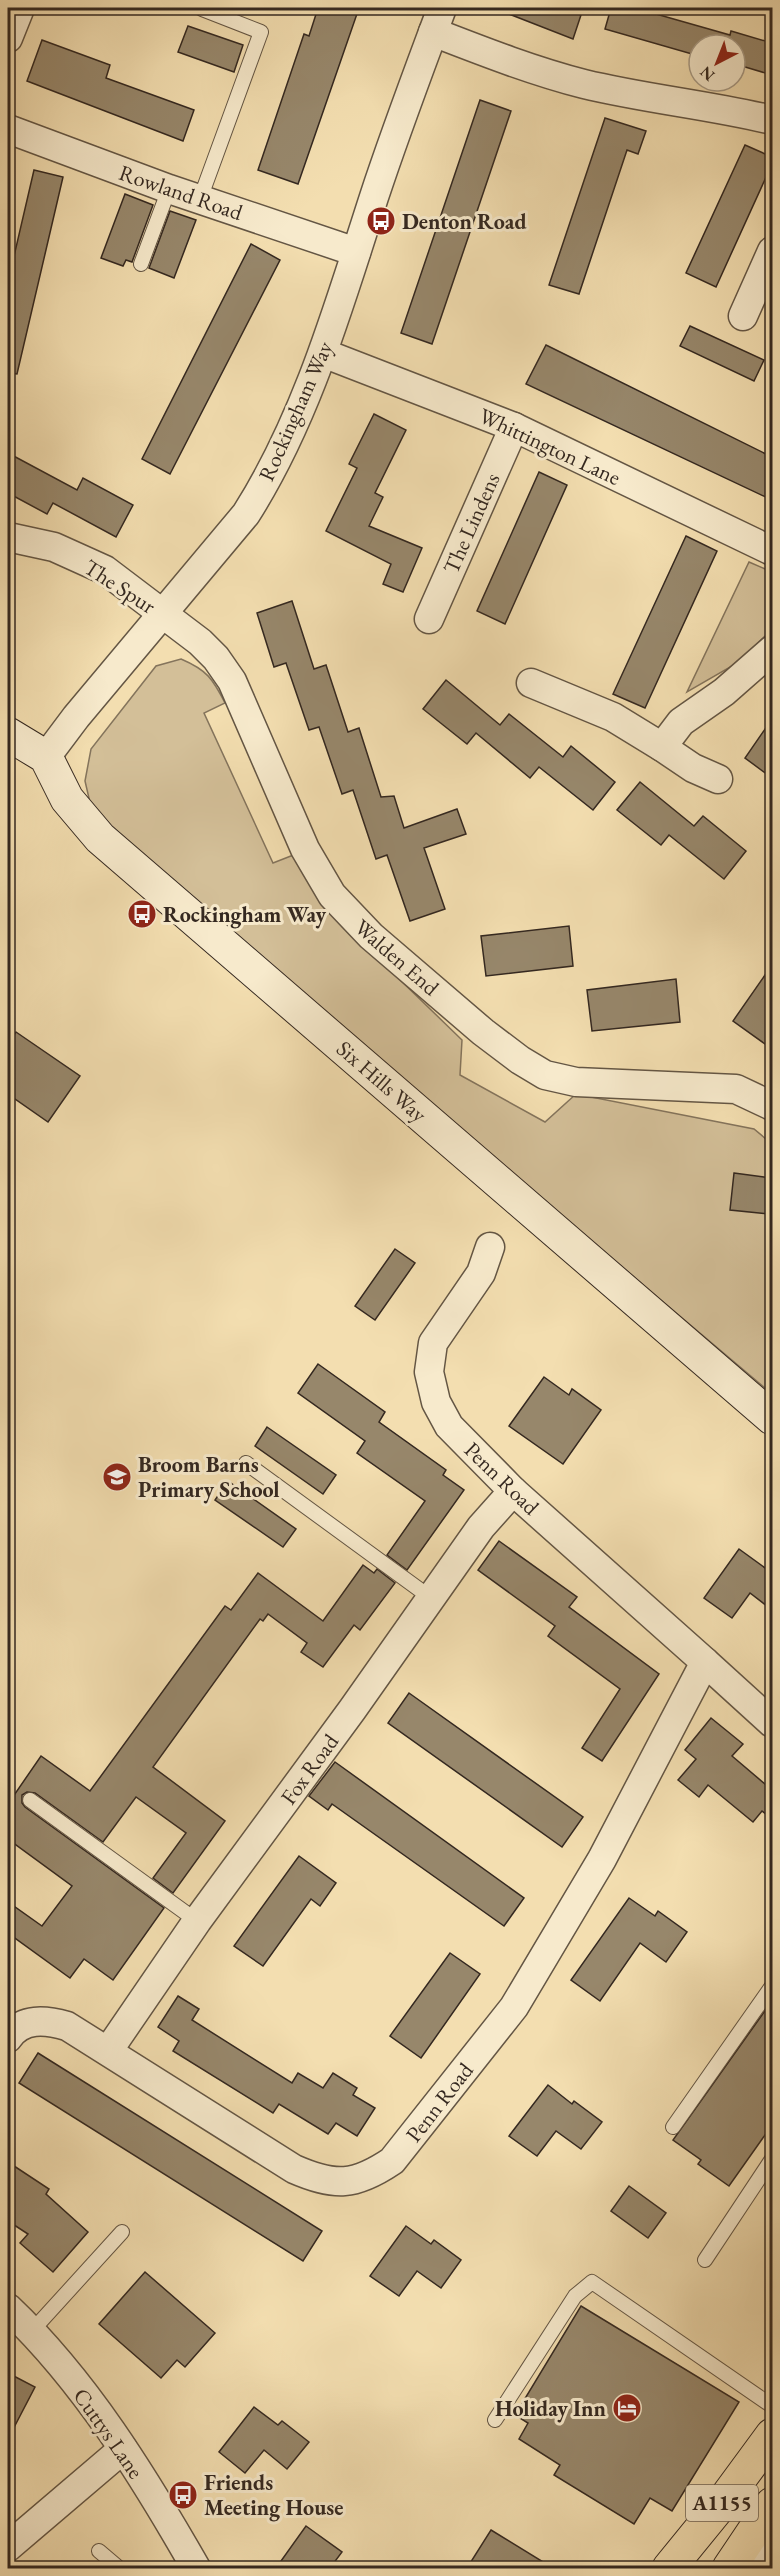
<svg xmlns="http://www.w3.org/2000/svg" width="780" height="2576" viewBox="0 0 780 2576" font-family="'EB Garamond',serif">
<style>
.green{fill:#d3bf98;stroke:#84745c;stroke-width:1.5}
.building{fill:#97876b;stroke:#342820;stroke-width:1.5}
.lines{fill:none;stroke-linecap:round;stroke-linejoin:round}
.lane-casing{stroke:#645644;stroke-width:16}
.street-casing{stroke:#645644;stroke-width:31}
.secondary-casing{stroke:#342820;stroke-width:35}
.primary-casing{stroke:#342820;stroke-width:35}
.lane{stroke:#f7eacc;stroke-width:14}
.street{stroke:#f7eacc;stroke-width:28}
.secondary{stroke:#f7eacc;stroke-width:33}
.primary{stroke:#f3deb0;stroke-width:33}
.labels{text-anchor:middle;stroke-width:6;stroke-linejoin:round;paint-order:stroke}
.shield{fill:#f7eacc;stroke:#6e6254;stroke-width:1.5}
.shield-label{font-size:21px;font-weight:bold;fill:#342820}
.street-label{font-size:22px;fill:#342820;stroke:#f7eacc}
.poi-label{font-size:22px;font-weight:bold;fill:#342820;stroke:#f7eacc;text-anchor:start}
</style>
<rect width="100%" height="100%" fill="#f3deb0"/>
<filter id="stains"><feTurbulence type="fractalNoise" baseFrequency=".00333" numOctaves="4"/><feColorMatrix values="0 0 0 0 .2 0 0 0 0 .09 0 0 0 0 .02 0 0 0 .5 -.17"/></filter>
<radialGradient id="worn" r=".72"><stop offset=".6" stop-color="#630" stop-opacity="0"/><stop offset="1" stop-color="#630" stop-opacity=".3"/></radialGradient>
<g class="green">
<path d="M749 562 772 572V629L739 662 687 692Z"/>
<path d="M181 659C207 670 213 679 225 703L204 713 273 863 296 854 323 905 462 1040 460 1075 545 1122 576 1094 754 1129 772 1144V1394L108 833 91 807 85 781 91 749 156 666Z"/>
</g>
<g class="building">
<path d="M318 8H359L298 184 258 170 304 34 309 36Z"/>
<path d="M497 8H561L581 15 573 39 496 9Z"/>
<path d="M611 8H635L730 35 731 31 772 43V75L735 64V45H699V56L605 29Z"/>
<path d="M188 26 243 45 234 72 178 52Z"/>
<path d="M42 40 110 65 106 78 194 110 183 141 27 81Z"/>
<path d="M480 100 511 111 432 344 401 333Z"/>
<path d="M605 118 646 131 638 154 627 150 579 294 549 285Z"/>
<path d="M745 145 772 157V164L716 287 686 273Z"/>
<path d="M34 170 63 177 17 374 8 373V282Z"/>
<path d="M125 194 153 205 132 262 126 260 123 266 101 258Z"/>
<path d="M170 211 196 220 174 278 149 268Z"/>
<path d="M251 244 280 260 170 474 142 459Z"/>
<path d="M690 326 764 360 754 381 680 346Z"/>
<path d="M546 345 772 457V500L526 384Z"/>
<path d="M374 414 406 430 375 493 383 497 369 526 422 548 403 592 383 584 391 564 326 531 357 468 349 464Z"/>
<path d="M8 453 77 490 83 478 133 505 116 537 53 503 47 514 8 493Z"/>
<path d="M539 472 567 485 505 624 477 611Z"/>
<path d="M686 536 717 551 645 708 613 694Z"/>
<path d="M292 601 314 669 326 665 348 732 359 728 381 797 394 796 404 828 457 809 466 834 424 848 445 909 410 921 387 855 376 859 353 790 342 794 319 727 309 730 286 663 274 667 257 613Z"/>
<path d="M446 680 500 725 509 714 563 757 571 746 615 782 593 810 539 767 530 778 476 733 467 744 423 709Z"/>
<path d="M772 719V778L745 758Z"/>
<path d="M640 782 694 826 703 816 746 851 724 879 669 835 661 845 617 810Z"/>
<path d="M569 926 573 966 486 976 481 936Z"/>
<path d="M772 965V1049L733 1021Z"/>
<path d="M676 979 680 1022 592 1031 587 990Z"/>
<path d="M16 1032 80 1076 48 1122 8 1094V1044Z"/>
<path d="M734 1173 771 1178 768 1214 730 1210Z"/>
<path d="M395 1249 415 1263 375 1320 355 1306Z"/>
<path d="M318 1364 385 1412 379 1422 446 1470 443 1475 464 1490 407 1570 387 1555 425 1501 357 1453 365 1441 298 1393Z"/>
<path d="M544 1377 569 1395 572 1389 601 1410 563 1464 509 1426Z"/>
<path d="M267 1427 336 1475 323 1494 255 1446Z"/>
<path d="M228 1481 296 1529 283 1547 215 1500Z"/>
<path d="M499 1541 577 1597 569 1607 659 1674 602 1761 582 1748 620 1689 548 1636 555 1626 478 1570Z"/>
<path d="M739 1549 772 1573V1610L750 1593 732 1618 704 1598Z"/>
<path d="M363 1565 374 1573 377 1569 395 1583 360 1630 354 1625 323 1667 301 1652 307 1643 268 1614 263 1621 260 1619 153 1767 225 1821 173 1893 153 1878 186 1833 136 1797 103 1842 35 1793 27 1792 22 1795V1803L25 1807 164 1908 113 1980 84 1959 70 1978 8 1933V1902L42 1926 72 1886 8 1839V1804L41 1756 90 1791 225 1606 231 1610 258 1573 323 1621Z"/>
<path d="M409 1693 583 1817 562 1847 388 1723Z"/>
<path d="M711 1718 743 1744 732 1756 772 1790V1819L762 1811 753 1822 708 1785 699 1797 678 1780 696 1759 685 1750Z"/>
<path d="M335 1762 524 1898 504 1926 332 1804 328 1810 309 1796Z"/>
<path d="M299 1856 336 1883 320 1906 311 1899 263 1966 234 1946Z"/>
<path d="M629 1898 655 1916 658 1911 687 1932 666 1962 640 1943 600 2001 571 1980Z"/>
<path d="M450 1953 480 1974 421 2058 390 2036Z"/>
<path d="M178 1996 199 2009 192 2020 292 2083 298 2073 323 2088 333 2073 357 2088 353 2095 375 2108 357 2136 336 2123 328 2134 279 2104 273 2113 173 2051 179 2041 158 2027Z"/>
<path d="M772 2001V2125L729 2186 698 2164 701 2160 673 2140Z"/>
<path d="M38 2053 322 2231 303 2261 19 2083Z"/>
<path d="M548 2085 572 2104 574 2101 602 2122 581 2149 556 2131 537 2156 509 2136Z"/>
<path d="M8 2162 49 2189 46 2194 88 2232 53 2272 20 2243 28 2234 8 2221Z"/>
<path d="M629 2186 666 2213 648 2238 611 2211Z"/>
<path d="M406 2226 431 2244 434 2240 461 2260 441 2288 417 2271 399 2296 370 2276Z"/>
<path d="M145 2272 215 2333 185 2367 177 2360 161 2378 99 2324Z"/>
<path d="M581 2306 739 2402 672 2511 650 2498 634 2524 554 2475 560 2465 519 2439 528 2423 515 2415Z"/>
<path d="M8 2373 35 2387 8 2439Z"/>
<path d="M254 2407 278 2425 282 2421 309 2442 287 2469 264 2450 245 2473 219 2452Z"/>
<path d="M306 2526 342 2552 330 2568H276Z"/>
<path d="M491 2530 553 2568H467Z"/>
</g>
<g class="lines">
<g class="lane-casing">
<g id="lane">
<path d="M200 199 261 32 202 9"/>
<path d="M141 264 169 189"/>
<path d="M246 1463 431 1598"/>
<path d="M30 1800 197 1921"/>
<path d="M673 2127 772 1986"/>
<path d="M705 2260 772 2159"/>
<path d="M31 2332 122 2232"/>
<path d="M495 2420 575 2296 592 2282 772 2406"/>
<path d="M99 2551 119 2568"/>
</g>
</g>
<g class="street-casing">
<g id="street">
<path d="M433 32C482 51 533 71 584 84 646 99 710 105 772 120"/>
<path d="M8 38 20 8"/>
<path d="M8 129 169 189 356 252"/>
<path d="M743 316 772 251"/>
<path d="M323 353 514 427 772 551"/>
<path d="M8 537 54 547 105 570 200 642 216 658 232 681 305 849 332 895 371 936 483 1032 520 1060 545 1075 576 1082 736 1089 772 1106"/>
<path d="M429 619 514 427"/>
<path d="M531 683 613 717 662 747 681 722 724 692 772 650"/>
<path d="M662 747 693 768 718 779"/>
<path d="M46 757 76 717 246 514C307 418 339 305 374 197 395 133 419 70 442 8"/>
<path d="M705 1662 772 1723"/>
<path d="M8 2038C22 2017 46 2020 67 2026L294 2169C335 2187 355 2186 392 2161L514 2007 602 1859 705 1662 513 1491 449 1426 436 1402 429 1372 433 1343 481 1273 490 1247"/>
<path d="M108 2051 197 1921 352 1710 481 1527 513 1491"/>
<path d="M8 2308C85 2381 144 2477 196 2568"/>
<path d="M8 2547 123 2449"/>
<path d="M741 2550H772"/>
</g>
</g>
<g class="secondary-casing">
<path id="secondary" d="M8 734 46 757 67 799 100 838 772 1418"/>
</g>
<g class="primary-casing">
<g id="primary">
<path d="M669 2568 722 2503 772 2435"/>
<path d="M729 2568 772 2504"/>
</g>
</g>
<use href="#lane" class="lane"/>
<use href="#street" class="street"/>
<use href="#secondary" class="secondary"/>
<use href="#primary" class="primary"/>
</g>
<defs>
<g id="bus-disc" transform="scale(1.5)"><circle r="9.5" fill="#8f2418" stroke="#f7eacc"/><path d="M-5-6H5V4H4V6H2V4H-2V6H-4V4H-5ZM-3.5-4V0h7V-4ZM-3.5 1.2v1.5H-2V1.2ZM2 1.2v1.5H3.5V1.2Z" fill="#fff"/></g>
<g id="school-disc" transform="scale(1.5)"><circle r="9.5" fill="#8f2418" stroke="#f7eacc"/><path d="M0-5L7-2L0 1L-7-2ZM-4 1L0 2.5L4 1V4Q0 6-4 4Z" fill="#fff"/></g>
<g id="hotel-disc" transform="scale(1.5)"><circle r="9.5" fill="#8f2418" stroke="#f7eacc"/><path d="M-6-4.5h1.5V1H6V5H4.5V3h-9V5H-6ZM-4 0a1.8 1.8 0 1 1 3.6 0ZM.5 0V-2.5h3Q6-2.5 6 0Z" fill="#fff"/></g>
</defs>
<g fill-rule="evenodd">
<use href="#bus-disc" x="381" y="221"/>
<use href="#bus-disc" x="142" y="914"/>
<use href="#school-disc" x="117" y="1477"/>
<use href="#hotel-disc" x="627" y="2408"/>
<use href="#bus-disc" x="183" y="2495"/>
</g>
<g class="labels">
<rect class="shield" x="686" y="2485" width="72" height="36" rx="4.5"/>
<g class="shield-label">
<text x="722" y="2510">A1155</text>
</g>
<g class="street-label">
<text transform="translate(181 192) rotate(19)" y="8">Rowland Road</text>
<text transform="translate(295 411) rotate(-66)" y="8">Rockingham Way</text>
<text transform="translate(550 446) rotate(25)" y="8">Whittington Lane</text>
<text transform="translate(471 523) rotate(-66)" y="8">The Lindens</text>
<text transform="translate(120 586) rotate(33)" y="8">The Spur</text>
<text transform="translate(397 957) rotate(41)" y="8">Walden End</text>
<text transform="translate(382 1081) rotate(41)" y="8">Six Hills Way</text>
<text transform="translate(502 1478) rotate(44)" y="8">Penn Road</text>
<text transform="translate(309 1769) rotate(-54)" y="8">Fox Road</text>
<text transform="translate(439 2102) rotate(-52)" y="8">Penn Road</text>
<text transform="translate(109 2433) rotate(55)" y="8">Cuttys Lane</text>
</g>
<g class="poi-label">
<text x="402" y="229">Denton Road</text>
<text x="163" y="922">Rockingham Way</text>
<text x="138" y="1472">Broom Barns<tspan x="138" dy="25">Primary School</tspan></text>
<text x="606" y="2416" text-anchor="end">Holiday Inn</text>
<text x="204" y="2490">Friends<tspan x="204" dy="25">Meeting House</tspan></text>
</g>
</g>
<rect width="780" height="2576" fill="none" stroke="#f3deb0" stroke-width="30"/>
<rect x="9" y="9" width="762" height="2558" fill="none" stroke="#342820" stroke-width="3"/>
<rect x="15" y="15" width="750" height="2546" fill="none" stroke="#342820" stroke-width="1.5"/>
<g transform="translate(717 63) rotate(222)"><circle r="28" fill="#f7eacc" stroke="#a99c87" stroke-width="1.5"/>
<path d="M0-4.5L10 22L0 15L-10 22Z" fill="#8f2418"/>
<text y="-9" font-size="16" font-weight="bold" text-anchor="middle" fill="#342820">N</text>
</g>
<rect width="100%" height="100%" filter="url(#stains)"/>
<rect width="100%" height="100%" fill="url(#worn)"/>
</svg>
